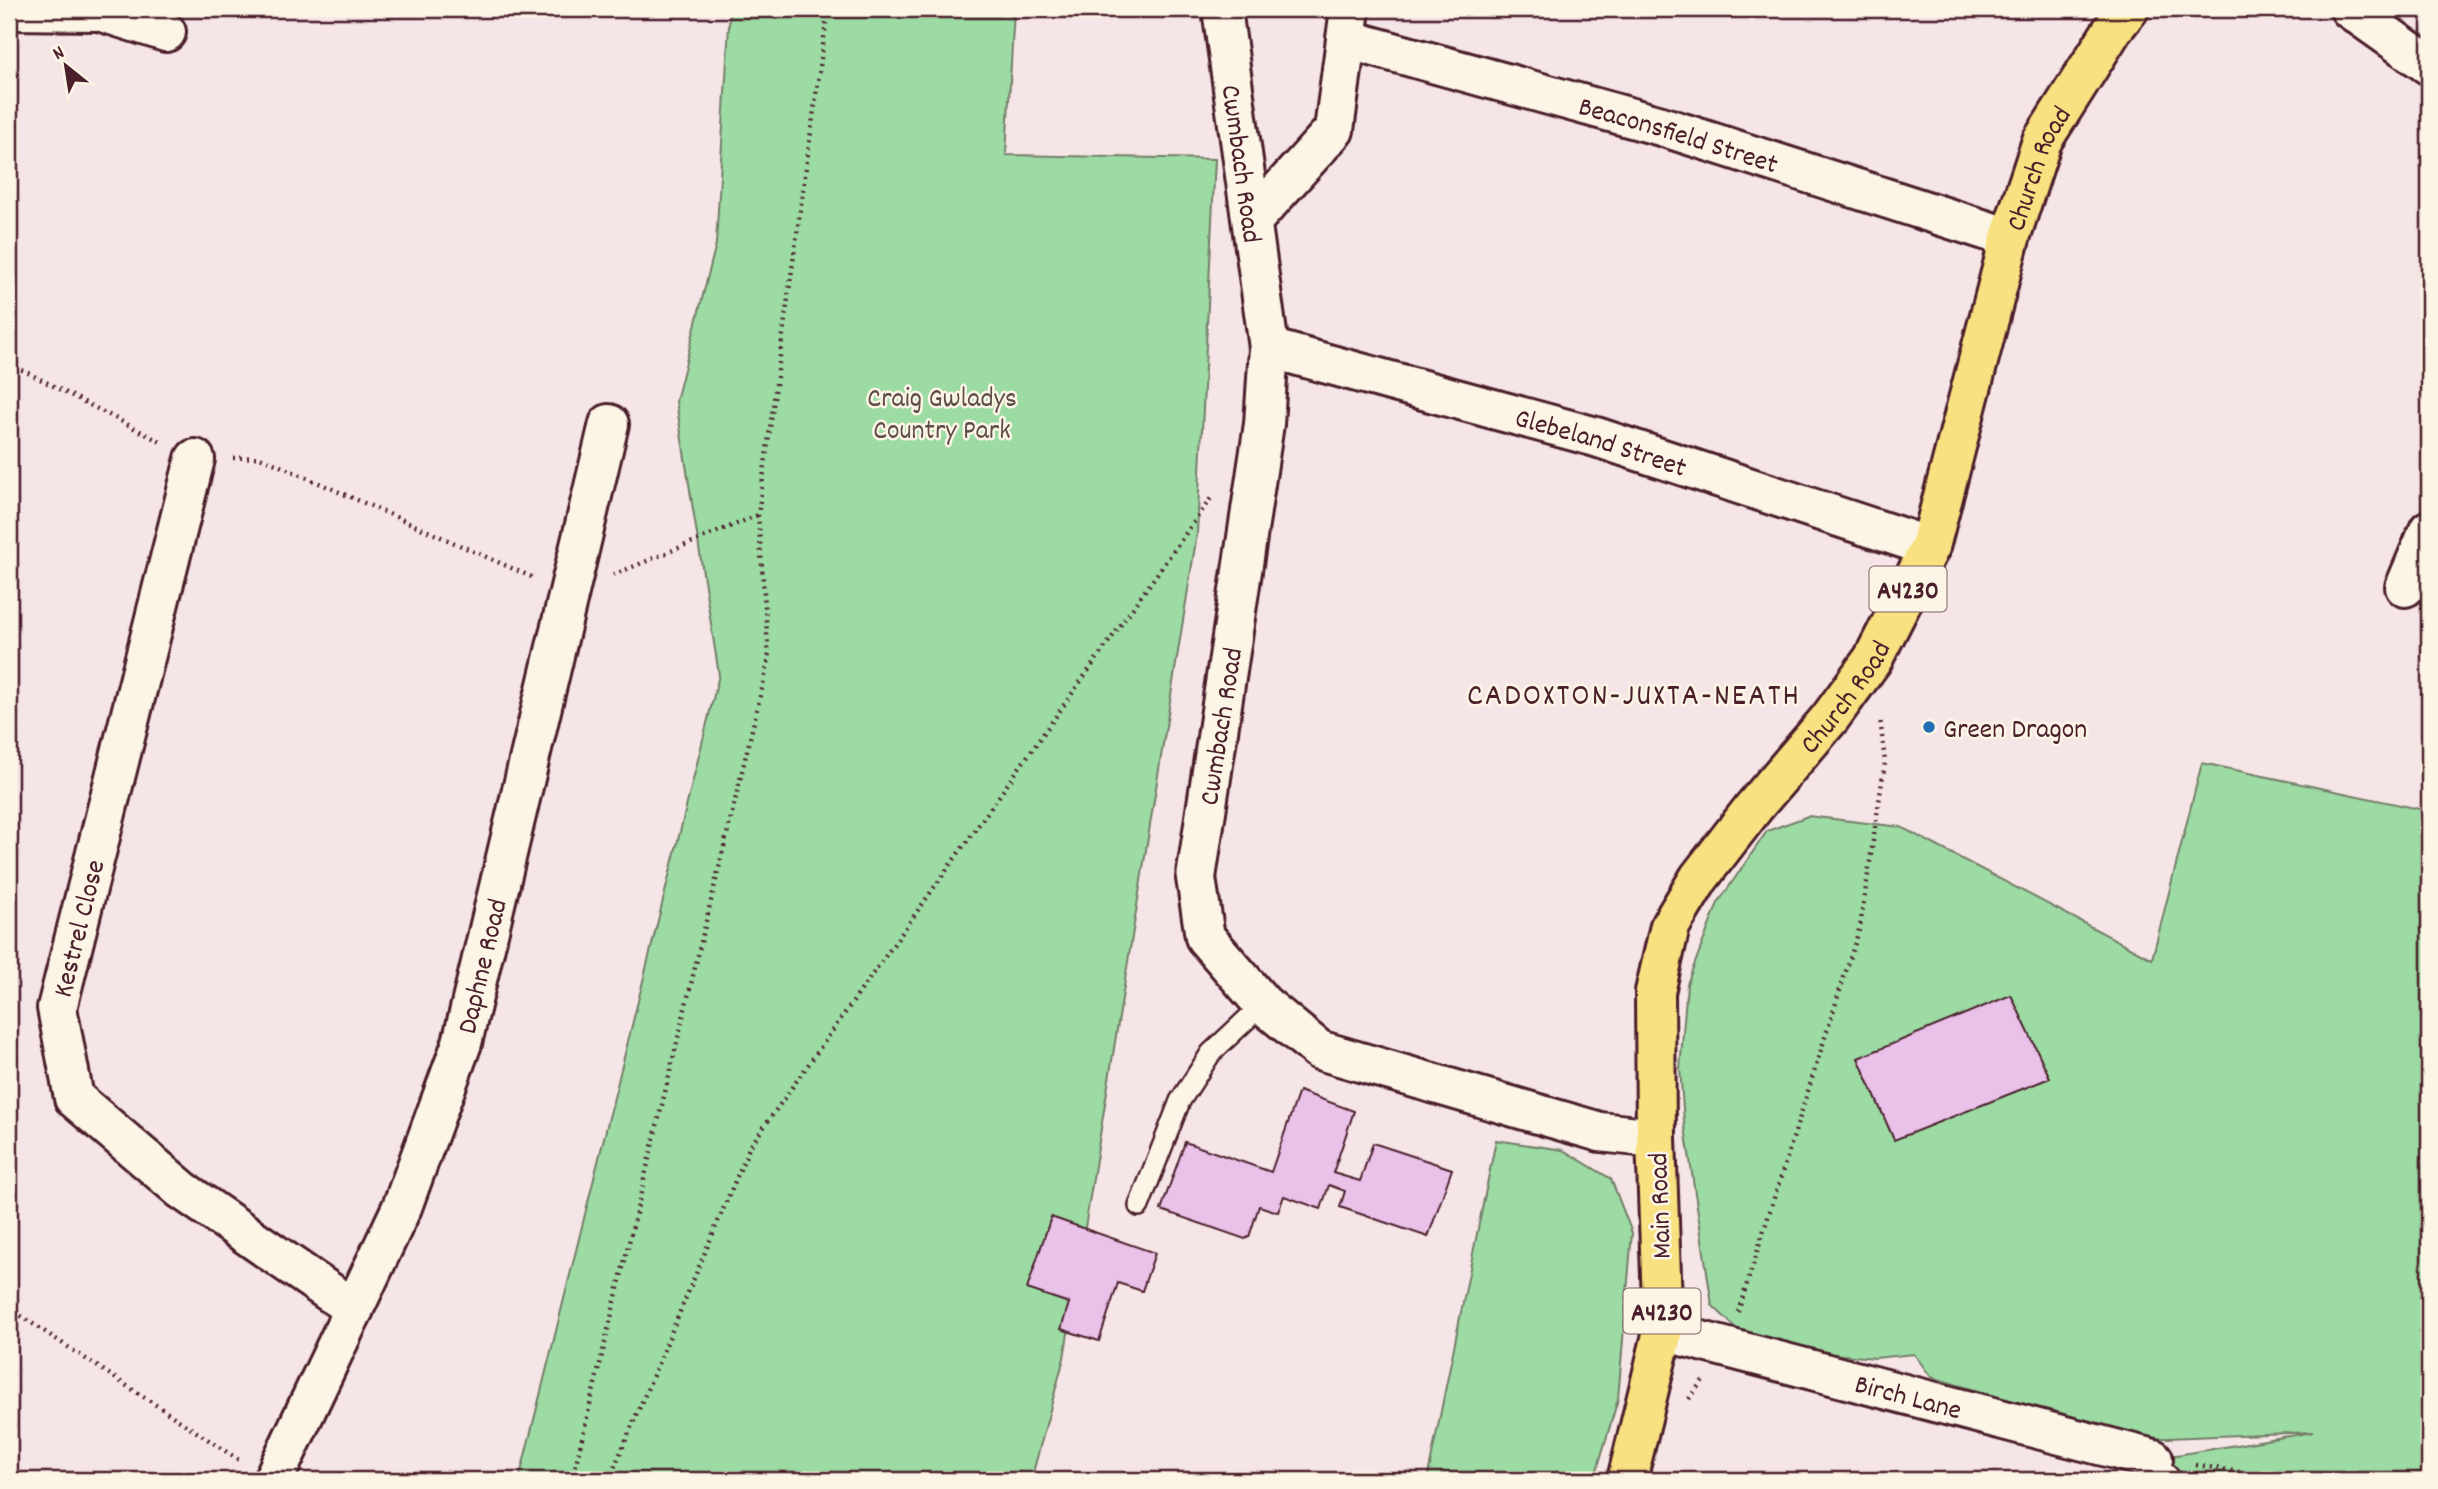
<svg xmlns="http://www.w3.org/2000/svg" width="2438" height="1489" viewBox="0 0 2438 1489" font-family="Dekko,sans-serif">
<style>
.green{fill:#9cdba4;stroke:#737d68;stroke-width:2}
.building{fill:#e9c1e9;stroke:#4a1f2b;stroke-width:2}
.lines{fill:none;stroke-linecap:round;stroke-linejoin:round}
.service-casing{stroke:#4a1f2b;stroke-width:24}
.minor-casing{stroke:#4a1f2b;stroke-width:44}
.primary-casing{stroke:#4a1f2b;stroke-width:44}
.path{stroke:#4a1f2b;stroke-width:4.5;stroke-dasharray:2 5;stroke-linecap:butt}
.service{stroke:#fcf5e5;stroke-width:19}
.minor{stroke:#fcf5e5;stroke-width:38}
.primary{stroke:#f9e181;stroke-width:38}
.poi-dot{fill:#1f6fb2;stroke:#fcf5e5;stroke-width:2.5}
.labels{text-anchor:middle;stroke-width:5;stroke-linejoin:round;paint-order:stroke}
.shield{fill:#fcf5e5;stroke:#7f5f63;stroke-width:2}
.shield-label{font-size:26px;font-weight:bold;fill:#4a1f2b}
.street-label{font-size:28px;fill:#4a1f2b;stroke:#fcf5e5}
.park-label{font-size:28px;fill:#5e4e49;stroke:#fcf5e5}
.poi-label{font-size:28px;fill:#4a1f2b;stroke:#fcf5e5;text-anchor:start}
.quarter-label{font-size:32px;letter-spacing:2px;fill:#4a1f2b;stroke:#fcf5e5}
</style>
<rect width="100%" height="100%" fill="#f6e5e6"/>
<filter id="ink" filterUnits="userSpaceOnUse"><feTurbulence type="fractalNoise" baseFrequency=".0143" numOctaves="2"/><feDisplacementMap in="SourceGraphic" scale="14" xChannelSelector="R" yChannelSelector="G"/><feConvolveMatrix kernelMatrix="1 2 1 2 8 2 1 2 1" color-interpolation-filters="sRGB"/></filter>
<g filter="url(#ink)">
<g class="green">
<path d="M730 9H1014L1006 155 1215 159 1197 534 1064 1358 1031 1480H519L719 675 676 401 716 244Z"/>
<path d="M2202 763 2429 811V1480H2163L2153 1459 2313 1432 2143 1439 1931 1377 1914 1354 1875 1358 1812 1352 1740 1332 1712 1305 1684 1121 1680 1069 1687 984 1718 903 1767 831 1808 816 1901 827 2152 959Z"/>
<path d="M1496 1140 1563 1150 1611 1179 1632 1233 1618 1399 1594 1480H1427Z"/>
</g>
<g class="building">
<path d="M2011 995 2050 1078 1894 1140 1858 1058Z"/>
<path d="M1299 1091 1354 1111 1333 1173 1360 1181 1373 1143 1452 1169 1428 1237 1340 1207 1345 1191 1329 1185 1321 1209 1284 1196 1278 1212 1259 1206 1249 1237 1245 1239 1161 1210 1185 1142 1271 1172Z"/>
<path d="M1051 1217 1155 1253 1142 1291 1118 1283 1099 1341 1061 1329 1069 1303 1027 1289Z"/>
</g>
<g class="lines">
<g class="service-casing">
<g id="service">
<path d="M1139 1206 1180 1101 1211 1053 1263 1004"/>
<path d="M2153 1459 2172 1480"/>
</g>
</g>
<g class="minor-casing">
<g id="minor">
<path id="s1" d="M1222 9 1269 348 1264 424 1196 878 1205 937 1263 1004 1319 1050 1600 1132 1656 1138"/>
<path d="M2350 9 2429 65"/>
<path d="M9 10 99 11 166 32"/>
<path id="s2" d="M1346 39 1661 126 2010 238"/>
<path d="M1252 221 1334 130 1350 9"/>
<path id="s3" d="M1269 348 1596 437 1930 547"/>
<path d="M195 459 57 1008 74 1098 182 1190 354 1309"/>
<path d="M2405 587 2429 530"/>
<path id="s4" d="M1663 1331 2153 1459"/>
<path id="s5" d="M273 1480 402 1207 462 1043 609 424"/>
</g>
</g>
<g class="primary-casing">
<g id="primary">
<path id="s6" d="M1627 1480 1663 1331 1656 1138 1655 992 1670 926 1699 878 1754 807 1830 718 1873 659 1930 547 2010 238 2042 141 2113 29 2129 9"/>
</g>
</g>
<g class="path">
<path d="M9 363 161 442"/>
<path d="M233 458 260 457 534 578"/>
<path d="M613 575 758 515"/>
<path d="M9 1308 239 1460"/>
<path d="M1738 1312 1860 927 1885 762 1880 718"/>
<path d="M1689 1399 1703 1380"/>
<path d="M2196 1465 2289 1480"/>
<path d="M572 1480 769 659 758 515 828 9"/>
<path d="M609 1480 749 1148 1211 498"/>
</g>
<use href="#service" class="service"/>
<use href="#minor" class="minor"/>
<use href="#primary" class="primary"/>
</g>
</g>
<circle class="poi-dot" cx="1929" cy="727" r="7"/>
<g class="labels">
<g class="shield">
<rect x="1869.5" y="566.5" width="77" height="45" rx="5"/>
<rect x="1623.5" y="1288.5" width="77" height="45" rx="5"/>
</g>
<g class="shield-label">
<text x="1908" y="598">A4230</text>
<text x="1662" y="1320">A4230</text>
</g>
<g class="street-label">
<text dy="10" stroke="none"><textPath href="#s2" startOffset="346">Beaconsfield Street</textPath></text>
<text dy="10" stroke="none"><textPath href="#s1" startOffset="156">Cwmbach Road</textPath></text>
<text dy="10" stroke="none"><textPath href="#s6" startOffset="1416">Church Road</textPath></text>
<text dy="10" stroke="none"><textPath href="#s3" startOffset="345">Glebeland Street</textPath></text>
<text dy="10" stroke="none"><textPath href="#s6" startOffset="849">Church Road</textPath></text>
<text transform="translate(1219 726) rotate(-81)" y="10">Cwmbach Road</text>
<text transform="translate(77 928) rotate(-76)" y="10">Kestrel Close</text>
<text dy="10" stroke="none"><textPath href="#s5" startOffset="556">Daphne Road</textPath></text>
<text transform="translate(1658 1206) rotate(-92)" y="10">Main Road</text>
<text dy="10" stroke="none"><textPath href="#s4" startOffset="254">Birch Lane</textPath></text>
</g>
<g class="park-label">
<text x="942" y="406">Craig Gwladys<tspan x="942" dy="32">Country Park</tspan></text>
</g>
<g class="poi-label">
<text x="1943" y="737">Green Dragon</text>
</g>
<g class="quarter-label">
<text x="1634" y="704">CADOXTON-JUXTA-NEATH</text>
</g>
</g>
<rect width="2438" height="1489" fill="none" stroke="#fcf5e5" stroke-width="35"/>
<rect x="18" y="18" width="2403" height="1454" fill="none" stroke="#4a1f2b" stroke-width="2.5" filter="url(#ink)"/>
<g transform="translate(66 66) rotate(330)" stroke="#fcf5e5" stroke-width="5" paint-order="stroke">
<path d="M0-5L12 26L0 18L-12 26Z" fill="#4a1f2b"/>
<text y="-10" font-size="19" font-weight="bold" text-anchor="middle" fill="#4a1f2b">N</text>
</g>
</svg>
